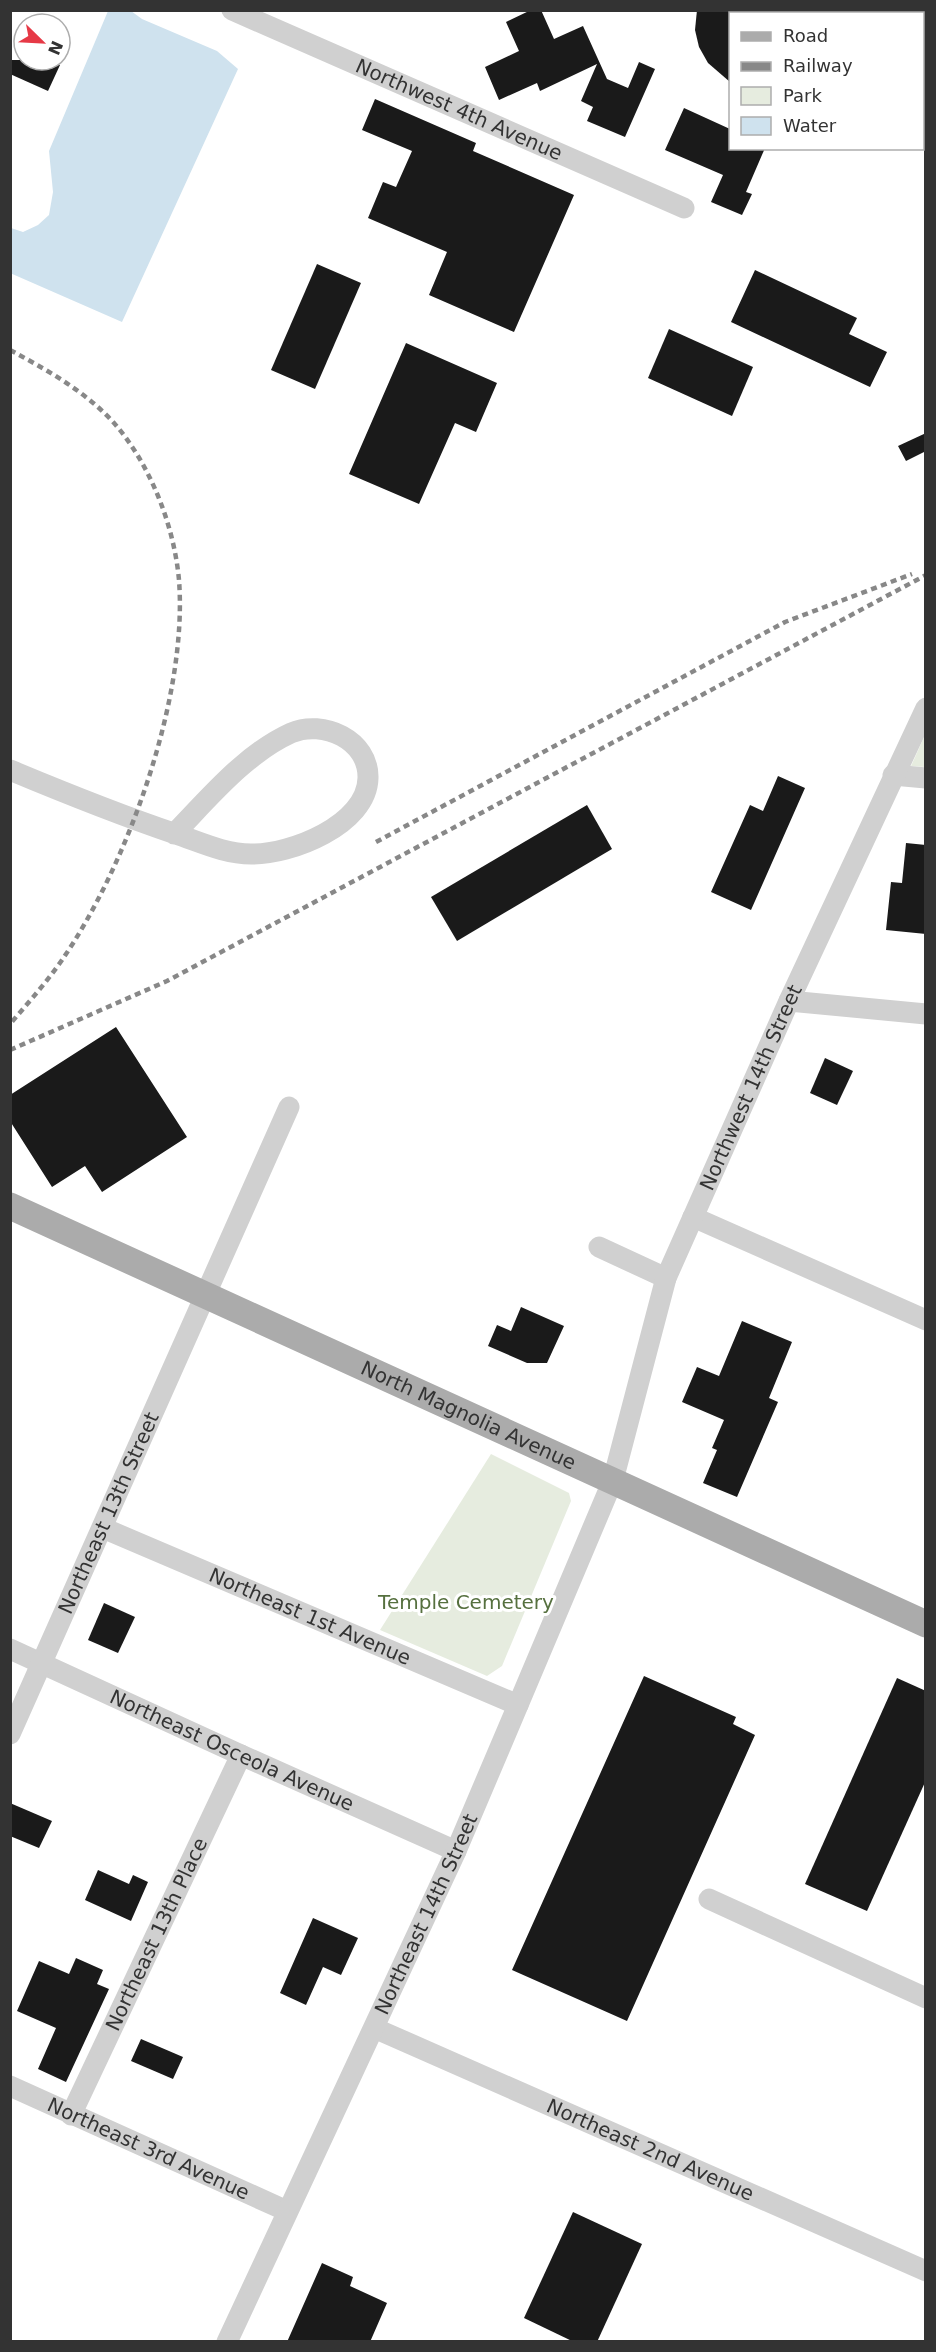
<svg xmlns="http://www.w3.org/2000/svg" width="936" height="2352" viewBox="0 0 936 2352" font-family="'DejaVu Sans',sans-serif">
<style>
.green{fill:#e6ecdf}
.water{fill:#cfe2ee}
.building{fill:#1a1a1a}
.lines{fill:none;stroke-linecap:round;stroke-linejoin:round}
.minor{stroke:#d0d0d0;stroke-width:21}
.major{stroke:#ababab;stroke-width:27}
.rail{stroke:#888;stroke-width:4.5;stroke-dasharray:6 4.5;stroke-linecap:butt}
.labels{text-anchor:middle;stroke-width:6;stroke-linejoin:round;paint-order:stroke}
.street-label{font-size:20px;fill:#333;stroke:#fff}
.park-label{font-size:20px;fill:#56703f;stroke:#fff}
</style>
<rect width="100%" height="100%" fill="#fff"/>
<g class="green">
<path d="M925 735V767L911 766Z"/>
<path d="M491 1454 569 1493 571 1501 502 1666 487 1676 380 1630Z"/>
</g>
<path class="water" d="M108 11H131L142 19 217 51 238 69 122 322 10 273 11 228 23 232 38 225 49 215 53 192 49 151Z"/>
<g class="building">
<path d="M531 10H541L554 39 583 26 607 79 628 88 639 62 655 69 625 137 587 121 593 107 581 101 597 64 540 91 537 83 499 100 485 67 519 51 506 22Z"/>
<path d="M697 10H730V82L708 63 699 47 695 30Z"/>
<path d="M10 60H48L60 65 48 91 10 74Z"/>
<path d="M375 99 476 143 473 151 574 195 514 332 429 295 447 252 368 218 383 182 396 187 412 151 362 130Z"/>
<path d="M684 108 730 129V148H765L746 192 752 194 742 215 711 202 723 175 665 150Z"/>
<path d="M317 264 361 283 315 389 271 370Z"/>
<path d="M755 270 857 318 849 334 887 352 870 387 731 322Z"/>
<path d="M669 329 753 367 732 416 648 378Z"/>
<path d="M406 343 497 383 476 432 455 423 419 504 349 474Z"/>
<path d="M926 433V451L906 461 898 446Z"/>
<path d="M778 776 805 788 751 910 711 892 750 805 763 811Z"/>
<path d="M587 805 612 849 457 941 431 897Z"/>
<path d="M906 843 926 845V934L886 930 891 882 902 883Z"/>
<path d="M116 1027 187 1137 102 1192 85 1166 52 1187 10 1121V1095Z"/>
<path d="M825 1058 853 1071 837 1105 810 1093Z"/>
<path d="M521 1307 564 1326 547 1363H527L488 1346 497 1325 511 1331Z"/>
<path d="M742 1321 792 1342 769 1398 778 1402 737 1497 703 1483 717 1450 712 1448 724 1420 682 1402 697 1367 719 1376Z"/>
<path d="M104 1603 135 1617 118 1653 88 1640Z"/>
<path d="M644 1676 736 1717 733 1724 755 1735 627 2021 512 1970Z"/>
<path d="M897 1678 926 1691V1780L867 1911 805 1884Z"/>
<path d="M10 1803 52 1821 39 1848 10 1836Z"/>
<path d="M98 1870 129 1884 133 1875 148 1882 131 1921 85 1900Z"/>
<path d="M313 1918 358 1938 341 1975 323 1967 306 2005 280 1993Z"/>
<path d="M76 1958 103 1970 97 1984 109 1989 66 2082 38 2069 56 2028 17 2011 39 1961 69 1974Z"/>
<path d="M141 2039 183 2057 173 2079 131 2061Z"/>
<path d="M573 2212 642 2244 597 2342H574L524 2318Z"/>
<path d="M322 2263 353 2277 350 2286 387 2303 370 2342H287Z"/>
</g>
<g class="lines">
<g class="minor">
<path id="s1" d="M232 10 684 208"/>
<path d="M10 770C65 793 120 815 176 834 200 842 225 854 251 854 290 855 367 825 368 778 369 740 323 719 291 733 245 754 209 798 174 834"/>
<path d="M893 775 926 778"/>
<path d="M789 1001 926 1014"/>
<path d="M693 1217 926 1320"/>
<path d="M599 1247 666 1278"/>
<path id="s2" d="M103 1528 518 1705"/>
<path id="s3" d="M10 1649 241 1755 456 1851"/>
<path id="s4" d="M10 1734 289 1107"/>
<path d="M709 1899 926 1998"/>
<path id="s5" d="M374 2028 926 2271"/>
<path id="s6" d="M10 2086 287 2211"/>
<path id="s7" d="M71 2115 241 1755"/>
<path id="s8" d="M227 2342 456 1851 518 1705 613 1480 666 1278 789 1001 926 708"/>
</g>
<path class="major" id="s9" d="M10 1206 926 1624"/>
<g class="rail">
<path d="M10 350C47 370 85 391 114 423 150 464 174 525 179 580 188 697 128 864 62 960 46 983 28 1003 10 1024"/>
<path d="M376 842 785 622 912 574"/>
<path d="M10 1050 167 981 926 575"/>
</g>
</g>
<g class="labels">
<g class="street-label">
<text dy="7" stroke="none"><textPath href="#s1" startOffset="248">Northwest 4th Avenue</textPath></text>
<text dy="7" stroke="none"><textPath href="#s8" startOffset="1362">Northwest 14th Street</textPath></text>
<text dy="7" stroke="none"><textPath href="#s9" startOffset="504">North Magnolia Avenue</textPath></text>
<text dy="7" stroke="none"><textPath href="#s4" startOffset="242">Northeast 13th Street</textPath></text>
<text dy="7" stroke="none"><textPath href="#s2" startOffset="225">Northeast 1st Avenue</textPath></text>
<text dy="7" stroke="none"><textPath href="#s3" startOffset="244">Northeast Osceola Avenue</textPath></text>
<text dy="7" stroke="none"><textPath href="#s8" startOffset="472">Northeast 14th Street</textPath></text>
<text dy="7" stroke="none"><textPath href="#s7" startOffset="200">Northeast 13th Place</textPath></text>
<text dy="7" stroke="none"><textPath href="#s6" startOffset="152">Northeast 3rd Avenue</textPath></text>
<text dy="7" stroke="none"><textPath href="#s5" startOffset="302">Northeast 2nd Avenue</textPath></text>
</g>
<g class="park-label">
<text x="466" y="1609">Temple Cemetery</text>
</g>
</g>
<rect width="936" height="2352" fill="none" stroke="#333333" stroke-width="24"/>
<rect x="729" y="12" width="195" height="138" fill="#ffffff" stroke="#adadad" stroke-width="1.5"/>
<rect x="741" y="32" width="30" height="9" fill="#ababab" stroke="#adadad" stroke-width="1.5"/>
<text x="783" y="42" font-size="18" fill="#333333">Road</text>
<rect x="741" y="62" width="30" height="9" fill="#888888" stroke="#adadad" stroke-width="1.5"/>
<text x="783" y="72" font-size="18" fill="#333333">Railway</text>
<rect x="741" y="87" width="30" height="18" fill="#e6ecdf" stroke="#adadad" stroke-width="1.5"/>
<text x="783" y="102" font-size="18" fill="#333333">Park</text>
<rect x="741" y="117" width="30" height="18" fill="#cfe2ee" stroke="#adadad" stroke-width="1.5"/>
<text x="783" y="132" font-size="18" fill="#333333">Water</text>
<g transform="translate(42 42) rotate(114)"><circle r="28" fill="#ffffff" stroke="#adadad" stroke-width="1.5"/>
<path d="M0-4.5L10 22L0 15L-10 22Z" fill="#e63946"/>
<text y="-9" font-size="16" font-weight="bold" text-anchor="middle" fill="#333333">N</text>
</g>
</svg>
